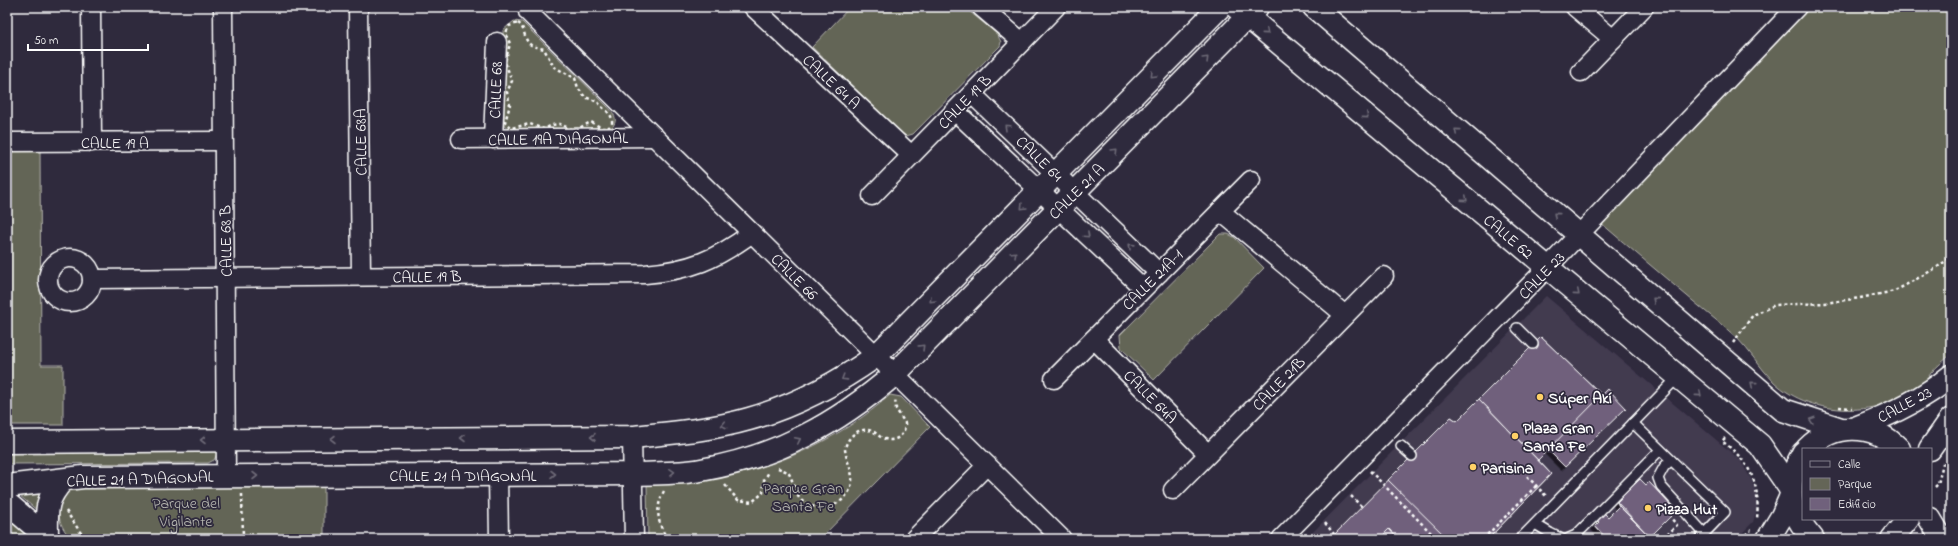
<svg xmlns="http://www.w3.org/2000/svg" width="1958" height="546" viewBox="0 0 1958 546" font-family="'Indie Flower',sans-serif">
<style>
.built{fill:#423a50}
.green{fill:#646557;stroke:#b2b2ab}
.building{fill:#70617c;stroke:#fff;filter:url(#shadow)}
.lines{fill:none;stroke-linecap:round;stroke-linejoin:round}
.service-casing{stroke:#fff;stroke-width:12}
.minor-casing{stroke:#fff;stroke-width:21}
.tertiary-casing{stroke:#fff;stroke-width:25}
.secondary-casing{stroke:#fff;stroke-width:25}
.primary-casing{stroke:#fff;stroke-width:25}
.path{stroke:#fff;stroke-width:2.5;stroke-dasharray:3 3;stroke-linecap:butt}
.service{stroke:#2f2a3d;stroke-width:9}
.minor{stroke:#2f2a3d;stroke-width:18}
.tertiary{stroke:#2f2a3d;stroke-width:22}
.secondary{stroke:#2f2a3d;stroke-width:22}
.primary{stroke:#2f2a3d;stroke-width:22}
.oneway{stroke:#6d6a77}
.poi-dot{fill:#ffd166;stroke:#2f2a3d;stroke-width:1.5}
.labels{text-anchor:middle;stroke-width:3.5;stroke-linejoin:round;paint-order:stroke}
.street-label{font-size:16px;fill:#fff;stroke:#2f2a3d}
.poi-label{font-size:16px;font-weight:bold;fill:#fff;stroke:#2f2a3d;text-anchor:start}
.park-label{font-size:16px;fill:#b9bab3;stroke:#2f2a3d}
</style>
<defs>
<filter id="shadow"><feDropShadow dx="-3.5" dy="3.5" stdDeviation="0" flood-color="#0009"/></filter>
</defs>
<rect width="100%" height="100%" fill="#2f2a3d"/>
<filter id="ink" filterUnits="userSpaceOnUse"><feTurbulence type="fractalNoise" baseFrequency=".025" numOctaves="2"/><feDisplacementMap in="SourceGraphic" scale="8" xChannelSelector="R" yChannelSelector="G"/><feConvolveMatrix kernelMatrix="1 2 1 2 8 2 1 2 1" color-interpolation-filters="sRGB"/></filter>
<g filter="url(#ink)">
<path class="built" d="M1546 296 1740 460 1751 479 1756 493 1757 509 1753 522 1736 539H1306Z"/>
<g class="green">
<path d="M850 7H964L997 34 1001 42 1000 46 913 134 906 136 902 134 812 47Z"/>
<path d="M1811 7H1951V354C1945 360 1937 366 1931 373 1928 377 1926 382 1922 385 1881 418 1813 418 1774 382 1760 368 1750 351 1737 338 1723 325 1707 313 1693 301 1662 275 1631 249 1601 223Z"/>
<path d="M514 21 522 22 607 106C614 113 620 121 610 129L510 130 504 126 503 30Z"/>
<path d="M7 149H40L41 365H63V425H7Z"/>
<path d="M1220 234H1228L1234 237 1264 268 1154 380 1121 348 1120 335Z"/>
<path d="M890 395 901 397 930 427 820 539H648L647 484C665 482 684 482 702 480 769 472 840 440 890 395Z"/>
<path d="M7 447 213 448 217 454 214 460 208 463 7 464Z"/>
<path d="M324 482V539H72C55 523 55 505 70 487Z"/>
<path d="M49 483 39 512 7 485Z"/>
<path d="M7 515 39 539H7Z"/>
</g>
<g class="building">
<path d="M1541 337 1602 395 1608 389 1626 408 1565 467 1548 450 1538 460 1551 474 1488 539H1398L1389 529 1379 539H1330L1451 417 1457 421Z"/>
<path d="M1541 337 1602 395 1538 460 1479 399Z"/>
<path d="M1479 399 1551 474 1488 539H1448L1388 480 1451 417 1457 421Z"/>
<path d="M1640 479 1646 485 1649 482 1676 511 1650 537 1647 534 1642 539H1601L1604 536 1595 526 1599 522 1596 520 1604 513 1608 517 1619 506 1617 502Z"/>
<path d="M1640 479 1646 485 1649 482 1676 511 1650 537 1617 502Z"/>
<path d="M1619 506 1647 534 1642 539H1607L1595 526 1599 522 1596 520 1604 513 1608 517Z"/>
<path d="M1389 529 1398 539H1379Z"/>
</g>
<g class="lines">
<g class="service-casing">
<g id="service">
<path d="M1517 328 1533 344"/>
<path d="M1633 423 1725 512 1699 539"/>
<path d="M1401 446 1412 456"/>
<path d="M1671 460 1664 467 1658 478 1661 486 1704 533"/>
<path d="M1535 524 1550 533 1562 539"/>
<path d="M1520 539 1678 377"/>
<path d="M1567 539 1576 535 1660 450"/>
</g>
</g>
<g class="minor-casing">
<g id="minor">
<path d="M91 7 92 142"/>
<path d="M223 7 226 476"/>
<path d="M358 7 361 276"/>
<path d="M753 7 911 155"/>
<path d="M981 7 1022 42"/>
<path d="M1575 7 1613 39"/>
<path d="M528 12 1062 539"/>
<path d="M1581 72 1644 7"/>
<path d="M972 94 1159 273"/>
<path d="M955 111 1143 288"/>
<path d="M461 139 655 137"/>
<path d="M493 139 497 42"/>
<path d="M7 142 223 141"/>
<path d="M872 196 1056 7"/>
<path d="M1220 211 1345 315"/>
<circle cx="70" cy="280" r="22"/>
<path d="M92 279 645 274C691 270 715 260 752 233"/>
<path d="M1094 339 1208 454"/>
<path d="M1054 379 1251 180"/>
<path d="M632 437 634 539"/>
<path d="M498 475 499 539"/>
<path d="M1173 490 1384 276"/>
<path d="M914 539 987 465"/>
<path d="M1281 539 1547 268 1797 7"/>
</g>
</g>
<g class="tertiary-casing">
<g id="tertiary">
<path d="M1236 7 1760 445 1791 490"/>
<path d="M1314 7 1783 410 1841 429"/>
</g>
</g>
<g class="secondary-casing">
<g id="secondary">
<path d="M7 442 632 437C671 433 711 430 749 419 795 406 838 383 876 356L1220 7"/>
<path d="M7 486 83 477 634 474C655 473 679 474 701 470 777 457 837 424 895 374L1257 7"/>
<path d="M1930 519 1942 539"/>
</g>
</g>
<g class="primary-casing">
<g id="primary">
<path d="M1855 428C1890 415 1922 400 1951 376"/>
<path d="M1807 449C1833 422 1873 422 1899 449"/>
<path d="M1930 449 1951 419"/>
<path d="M1803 453C1783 487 1788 511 1813 539"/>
<path d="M7 503 49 539"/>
<path d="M47 538C47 511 44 501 63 480"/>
<path d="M1768 539 1782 516 1791 496"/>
<path d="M1892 539 1908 519"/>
</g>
</g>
<g class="path">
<path d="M518 23C526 28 523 40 531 45 535 47 540 48 544 49L554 67 575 78 578 88 585 97 598 102C604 112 613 111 612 124L608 128H602L591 122 577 129 573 130 560 124 552 125 544 129 530 124 511 128 505 122 510 105 507 92 512 81 505 62 510 44 506 33 509 26Z"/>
<path d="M1733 343 1753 315 1775 305 1825 303 1860 298 1895 291 1936 268 1951 257"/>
<path d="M1839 407 1852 408"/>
<path d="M1725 438 1722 441C1751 463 1760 483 1757 519"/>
<path d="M778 468 788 472C794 481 794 493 801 500 818 515 849 506 852 482 853 470 846 461 845 449 847 437 859 426 872 431 877 433 880 438 885 439 896 443 906 434 905 423L896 409 895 398"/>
<path d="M1370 471 1437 539"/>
<path d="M1527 476 1546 496"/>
<path d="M725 485 738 500 752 502 763 493 764 480 769 472"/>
<path d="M1935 487 1938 484 1943 463"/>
<path d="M664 491C655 507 657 525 668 539"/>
<path d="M242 494 243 539"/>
<path d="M1351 496 1362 507"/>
<path d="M66 511 85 539"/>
<path d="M1325 523 1334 534"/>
<path d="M1312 536 1314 539"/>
<path d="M1483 539 1536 486"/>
<path d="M1663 539 1677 525 1670 517"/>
<path d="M1741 539 1751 530"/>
</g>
<use href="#service" class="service"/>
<use href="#minor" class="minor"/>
<use href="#tertiary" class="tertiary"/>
<use href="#secondary" class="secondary"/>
<use href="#primary" class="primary"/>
</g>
<defs><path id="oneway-chevron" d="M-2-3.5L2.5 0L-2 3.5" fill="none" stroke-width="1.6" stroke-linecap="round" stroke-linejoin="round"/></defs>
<g class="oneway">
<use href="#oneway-chevron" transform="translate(1266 32) rotate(40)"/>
<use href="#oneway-chevron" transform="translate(1206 59) rotate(-45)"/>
<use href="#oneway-chevron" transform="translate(1153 75) rotate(135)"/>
<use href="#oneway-chevron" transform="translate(1366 116) rotate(40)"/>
<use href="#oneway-chevron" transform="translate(1007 127) rotate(-136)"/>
<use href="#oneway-chevron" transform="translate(1457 131) rotate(-139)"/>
<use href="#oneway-chevron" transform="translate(1115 151) rotate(-45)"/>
<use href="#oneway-chevron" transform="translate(1465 199) rotate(40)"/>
<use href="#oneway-chevron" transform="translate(1023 207) rotate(135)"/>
<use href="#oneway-chevron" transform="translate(1556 215) rotate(-139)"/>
<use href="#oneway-chevron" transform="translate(1087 235) rotate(43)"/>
<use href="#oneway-chevron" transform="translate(1131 246) rotate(-136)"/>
<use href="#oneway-chevron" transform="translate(1014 254) rotate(-45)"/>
<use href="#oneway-chevron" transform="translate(1577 293) rotate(40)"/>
<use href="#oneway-chevron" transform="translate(932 300) rotate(135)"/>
<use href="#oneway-chevron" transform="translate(1655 300) rotate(-139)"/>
<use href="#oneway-chevron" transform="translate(922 347) rotate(-45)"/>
<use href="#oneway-chevron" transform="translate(844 378) rotate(148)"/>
<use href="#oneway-chevron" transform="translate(1753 384) rotate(-140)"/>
<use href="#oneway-chevron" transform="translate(1699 394) rotate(40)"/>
<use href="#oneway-chevron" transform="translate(1812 420) rotate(-162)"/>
<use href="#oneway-chevron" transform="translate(724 425) rotate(168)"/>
<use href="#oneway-chevron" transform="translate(593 437) rotate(180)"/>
<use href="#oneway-chevron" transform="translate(463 438) rotate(180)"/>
<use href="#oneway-chevron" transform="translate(333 439) rotate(180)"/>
<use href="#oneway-chevron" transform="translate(203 440) rotate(180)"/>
<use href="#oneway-chevron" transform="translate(798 440) rotate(-26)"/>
<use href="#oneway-chevron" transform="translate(672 472) rotate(-3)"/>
<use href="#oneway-chevron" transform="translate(553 474)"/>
<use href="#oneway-chevron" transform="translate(255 476)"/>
</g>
</g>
<g class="poi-dot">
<circle cx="1540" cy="397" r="4"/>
<circle cx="1515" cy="436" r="4"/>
<circle cx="1473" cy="467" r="4"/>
<circle cx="1648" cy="508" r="4"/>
</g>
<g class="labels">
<g class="street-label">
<text transform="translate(832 81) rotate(43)" y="6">CALLE 64 A</text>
<text transform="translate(495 90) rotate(-88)" y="6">CALLE 68</text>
<text transform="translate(964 101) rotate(-46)" y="6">CALLE 19 B</text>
<text transform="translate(558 138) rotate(-1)" y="6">CALLE 19A DIAGONAL</text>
<text x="115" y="148">CALLE 19 A</text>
<text transform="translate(360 142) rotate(-91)" y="6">CALLE 68A</text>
<text transform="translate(1040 158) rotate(44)" y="6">CALLE 64</text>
<text transform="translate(1076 191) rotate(-45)" y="6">CALLE 21 A</text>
<text transform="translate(1509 236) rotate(40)" y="6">CALLE 62</text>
<text transform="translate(225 241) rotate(-91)" y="6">CALLE 68 B</text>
<text transform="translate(1541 275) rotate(-46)" y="6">CALLE 23</text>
<text transform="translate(427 276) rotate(-1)" y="6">CALLE 19 B</text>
<text transform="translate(795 276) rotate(45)" y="6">CALLE 66</text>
<text transform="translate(1152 279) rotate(-45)" y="6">CALLE 21A-1</text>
<text transform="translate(1278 383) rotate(-46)" y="6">CALLE 21B</text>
<text transform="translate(1151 396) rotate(45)" y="6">CALLE 64A</text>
<text transform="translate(1904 404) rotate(-28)" y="6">CALLE 23</text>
<text x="463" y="481">CALLE 21 A DIAGONAL</text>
<text transform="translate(140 478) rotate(-2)" y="6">CALLE 21 A DIAGONAL</text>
</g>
<g class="poi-label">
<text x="1548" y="403">Súper Akí</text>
<text x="1523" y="433">Plaza Gran<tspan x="1523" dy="18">Santa Fe</tspan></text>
<text x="1481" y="473">Parisina</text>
<text x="1656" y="514">Pizza Hut</text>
</g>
<g class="park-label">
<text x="803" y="493">Parque Gran<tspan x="803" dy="18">Santa Fe</tspan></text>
<text x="186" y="508">Parque del<tspan x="186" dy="18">Vigilante</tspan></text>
</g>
</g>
<rect width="1958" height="546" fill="none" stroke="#2f2a3d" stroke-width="24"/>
<rect x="12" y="12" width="1934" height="522" fill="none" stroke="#fff" stroke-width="1.5" filter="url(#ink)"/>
<rect x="1802" y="448" width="130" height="72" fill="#2f2a3d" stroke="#827f8b"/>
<rect x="1810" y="461" width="20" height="6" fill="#2f2a3d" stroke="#827f8b"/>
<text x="1838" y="468" font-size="12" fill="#ffffff">Calle</text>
<rect x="1810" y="478" width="20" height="12" fill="#646557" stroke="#827f8b"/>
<text x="1838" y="488" font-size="12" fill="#ffffff">Parque</text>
<rect x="1810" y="498" width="20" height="12" fill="#70617c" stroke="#827f8b"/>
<text x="1838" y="508" font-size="12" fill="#ffffff">Edificio</text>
<path d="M28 44v6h120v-6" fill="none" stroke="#ffffff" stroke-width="2"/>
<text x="34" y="44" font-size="12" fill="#ffffff" stroke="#2f2a3d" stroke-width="3" paint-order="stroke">50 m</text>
</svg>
